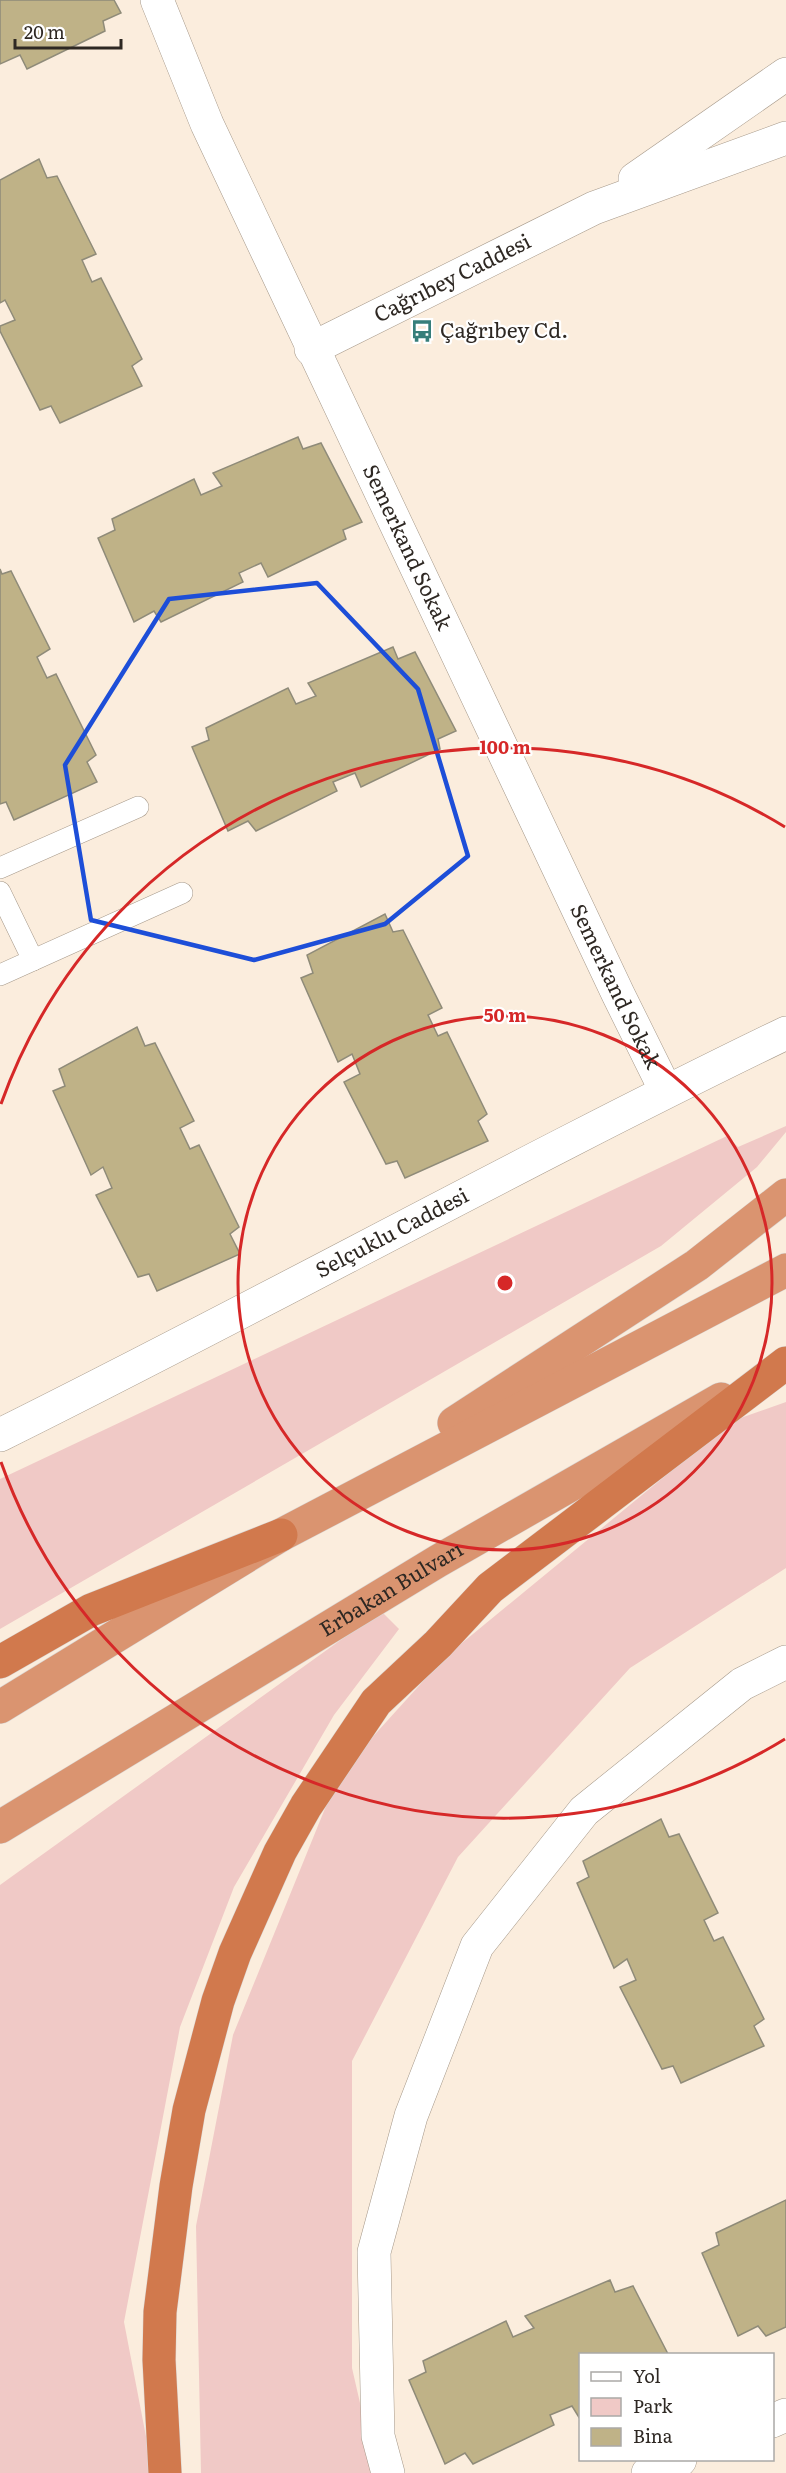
<svg xmlns="http://www.w3.org/2000/svg" width="786" height="2473" viewBox="0 0 786 2473" font-family="Literata,serif">
<style>
.green{fill:#f0c9c6}
.building{fill:#bfb287;stroke:#8f8b79;stroke-width:1.5}
.lines{fill:none;stroke-linecap:round;stroke-linejoin:round}
.service-casing{stroke:#a6998a;stroke-width:22}
.minor-casing{stroke:#a6998a;stroke-width:34}
.tertiary-casing{stroke:#a6998a;stroke-width:34}
.trunk-casing{stroke:#d9d8d7;stroke-width:34}
.motorway-casing{stroke:#d9d8d7;stroke-width:34}
.service{stroke:#fff;stroke-width:21}
.minor{stroke:#fff;stroke-width:33}
.tertiary{stroke:#fff;stroke-width:33}
.trunk{stroke:#da9470;stroke-width:33}
.motorway{stroke:#d1794d;stroke-width:33}
.marked{fill:none;stroke:#1d4ed8;stroke-width:4.5;stroke-linejoin:round}
.ring{fill:none;stroke:#d62828;stroke-width:3}
.labels{text-anchor:middle;stroke-width:4.5;stroke-linejoin:round;paint-order:stroke}
.street-label{font-size:21px;fill:#2e2823;stroke:#fff}
.poi-label{font-size:21px;fill:#2e2823;stroke:#fff;text-anchor:start}
.centre{fill:#d62828;stroke:#fff;stroke-width:3}
.ring-label{font-size:18px;text-anchor:middle;font-weight:bold;fill:#d62828;stroke:#fff;stroke-width:4.5;stroke-linejoin:round;paint-order:stroke}
</style>
<rect width="100%" height="100%" fill="#fbeddd"/>
<g class="green">
<path d="M786 1126V1132L757 1167 661 1246 0 1629V1479L727 1136 738 1147Z"/>
<path d="M786 1402V1568L630 1668 458 1857 352 2061V2368L376 2473H201L196 2226 233 2035 339 1774 445 1657 732 1421Z"/>
<path d="M381 1611 399 1629 334 1715 234 1887 180 2027 124 2322 153 2473H0V1885Z"/>
</g>
<g class="building">
<path d="M0 0H114L121 13 103 21 105 31 27 69 20 55 0 64Z"/>
<path d="M39 159 47 178 57 176 96 254 82 260 92 282 101 278 142 359 132 366 142 386 60 423 51 406 40 410 0 331V326L15 320 5 300 0 303V180Z"/>
<path d="M298 437 303 449 321 443 362 522 343 530 346 539 268 577 261 563 239 573 243 582 161 622 154 611 134 622 98 538 115 530 112 519 194 479 201 495 222 486 213 473Z"/>
<path d="M0 569 2 574 11 571 50 649 37 657 47 678 56 674 96 755 87 762 97 782 14 820 6 802 0 804Z"/>
<path d="M393 647 398 659 415 652 456 731 438 739 440 749 361 787 355 773 333 782 337 791 256 831 248 821 228 831 192 747 209 740 206 728 288 688 296 704 316 696 308 683Z"/>
<path d="M385 914 393 932 403 930 442 1008 428 1015 438 1036 447 1032 487 1114 478 1121 488 1141 405 1178 397 1161 386 1164 344 1082 360 1074 352 1054 338 1062 301 978 313 973 307 955Z"/>
<path d="M137 1027 145 1046 155 1043 194 1121 180 1128 190 1149 199 1145 239 1227 230 1234 240 1254 157 1291 149 1274 138 1277 96 1195 112 1188 103 1167 91 1175 53 1091 65 1086 59 1069Z"/>
<path d="M661 1819 669 1837 679 1834 718 1913 704 1920 714 1941 723 1937 764 2019 754 2026 764 2046 681 2083 673 2066 662 2069 620 1987 636 1980 627 1959 614 1968 577 1883 589 1877 583 1861Z"/>
<path d="M786 2200V2327L766 2336 758 2326 738 2336 702 2253 719 2245 716 2233Z"/>
<path d="M610 2280 615 2292 633 2286 668 2354H580V2419L572 2406 550 2415 554 2425 473 2464 465 2453 445 2464 409 2380 426 2372 423 2361 506 2321 513 2337 534 2328 525 2316Z"/>
</g>
<g class="lines">
<g class="service-casing">
<g id="service">
<path d="M0 868 138 807"/>
<path d="M0 892 33 960"/>
<path d="M0 975 182 893"/>
</g>
</g>
<g class="minor-casing">
<g id="minor">
<path d="M635 179 786 74"/>
<path id="s1" d="M311 349 594 208 786 138"/>
<path id="s2" d="M0 1435C264 1304 521 1161 786 1033"/>
<path d="M772 2421 786 2415"/>
<path d="M388 2473 378 2436 374 2252 411 2116 477 1946 584 1811 742 1684 786 1662"/>
<path d="M648 2473 680 2460"/>
</g>
</g>
<g class="tertiary-casing">
<g id="tertiary">
<path id="s3" d="M157 0 207 124 618 994 666 1091"/>
</g>
</g>
<g class="trunk-casing">
<g id="trunk">
<path d="M454 1423 697 1265 786 1195"/>
<path d="M0 1707 281 1535 786 1270"/>
<path id="s4" d="M0 1827 438 1561 721 1399"/>
</g>
</g>
<g class="motorway-casing">
<g id="motorway">
<path d="M0 1662 91 1610 281 1535"/>
<path d="M165 2473 159 2360 160 2312 176 2186 189 2110 218 2001 235 1953 280 1852 306 1806 376 1702 438 1644 490 1588 786 1363"/>
</g>
</g>
<use href="#service" class="service"/>
<use href="#minor" class="minor"/>
<use href="#tertiary" class="tertiary"/>
<use href="#trunk" class="trunk"/>
<use href="#motorway" class="motorway"/>
</g>
<path class="marked" d="M317 583 418 689 468 856 385 924 254 960 91 920 65 765 169 599Z"/>
<g class="ring">
<circle cx="505" cy="1283" r="267"/>
<path d="M785 1739A535 535 0 0 1 1 1462M1 1104A535 535 0 0 1 785 827"/>
</g>
<defs>
<g id="bus-bare" transform="scale(1.8)"><path d="M-5-6H5V4H4V6H2V4H-2V6H-4V4H-5ZM-3.5-4V0h7V-4ZM-3.5 1.2v1.5H-2V1.2ZM2 1.2v1.5H3.5V1.2Z" fill="#367e7a" stroke="#fff" stroke-width="2.5" paint-order="stroke"/></g>
</defs>
<g fill-rule="evenodd">
<use href="#bus-bare" x="422" y="331"/>
</g>
<g class="labels">
<g class="street-label">
<text dy="7" stroke="none"><textPath href="#s1" startOffset="158">Cağrıbey Caddesi</textPath></text>
<text dy="7" stroke="none"><textPath href="#s3" startOffset="602">Semerkand Sokak</textPath></text>
<text dy="7" stroke="none"><textPath href="#s3" startOffset="1088">Semerkand Sokak</textPath></text>
<text dy="7" stroke="none"><textPath href="#s2" startOffset="441">Selçuklu Caddesi</textPath></text>
<text dy="7" stroke="none"><textPath href="#s4" startOffset="458">Erbakan Bulvarı</textPath></text>
</g>
<g class="poi-label">
<text x="440" y="338">Çağrıbey Cd.</text>
</g>
</g>
<circle cx="505" cy="1283" r="9" class="centre"/>
<g class="ring-label">
<text x="505" y="754">100 m</text>
<text x="505" y="1022">50 m</text>
</g>
<rect x="579" y="2353" width="195" height="108" fill="#ffffff" stroke="#aba9a7" stroke-width="1.5"/>
<rect x="591" y="2372" width="30" height="9" fill="#ffffff" stroke="#aba9a7" stroke-width="1.5"/>
<text x="633" y="2383" font-size="18" fill="#2e2823">Yol</text>
<rect x="591" y="2398" width="30" height="18" fill="#f0c9c6" stroke="#aba9a7" stroke-width="1.5"/>
<text x="633" y="2413" font-size="18" fill="#2e2823">Park</text>
<rect x="591" y="2428" width="30" height="18" fill="#bfb287" stroke="#aba9a7" stroke-width="1.5"/>
<text x="633" y="2443" font-size="18" fill="#2e2823">Bina</text>
<path d="M15 39v9h106v-9" fill="none" stroke="#2e2823" stroke-width="3"/>
<text x="24" y="39" font-size="18" fill="#2e2823" stroke="#ffffff" stroke-width="4.5" paint-order="stroke">20 m</text>
</svg>
